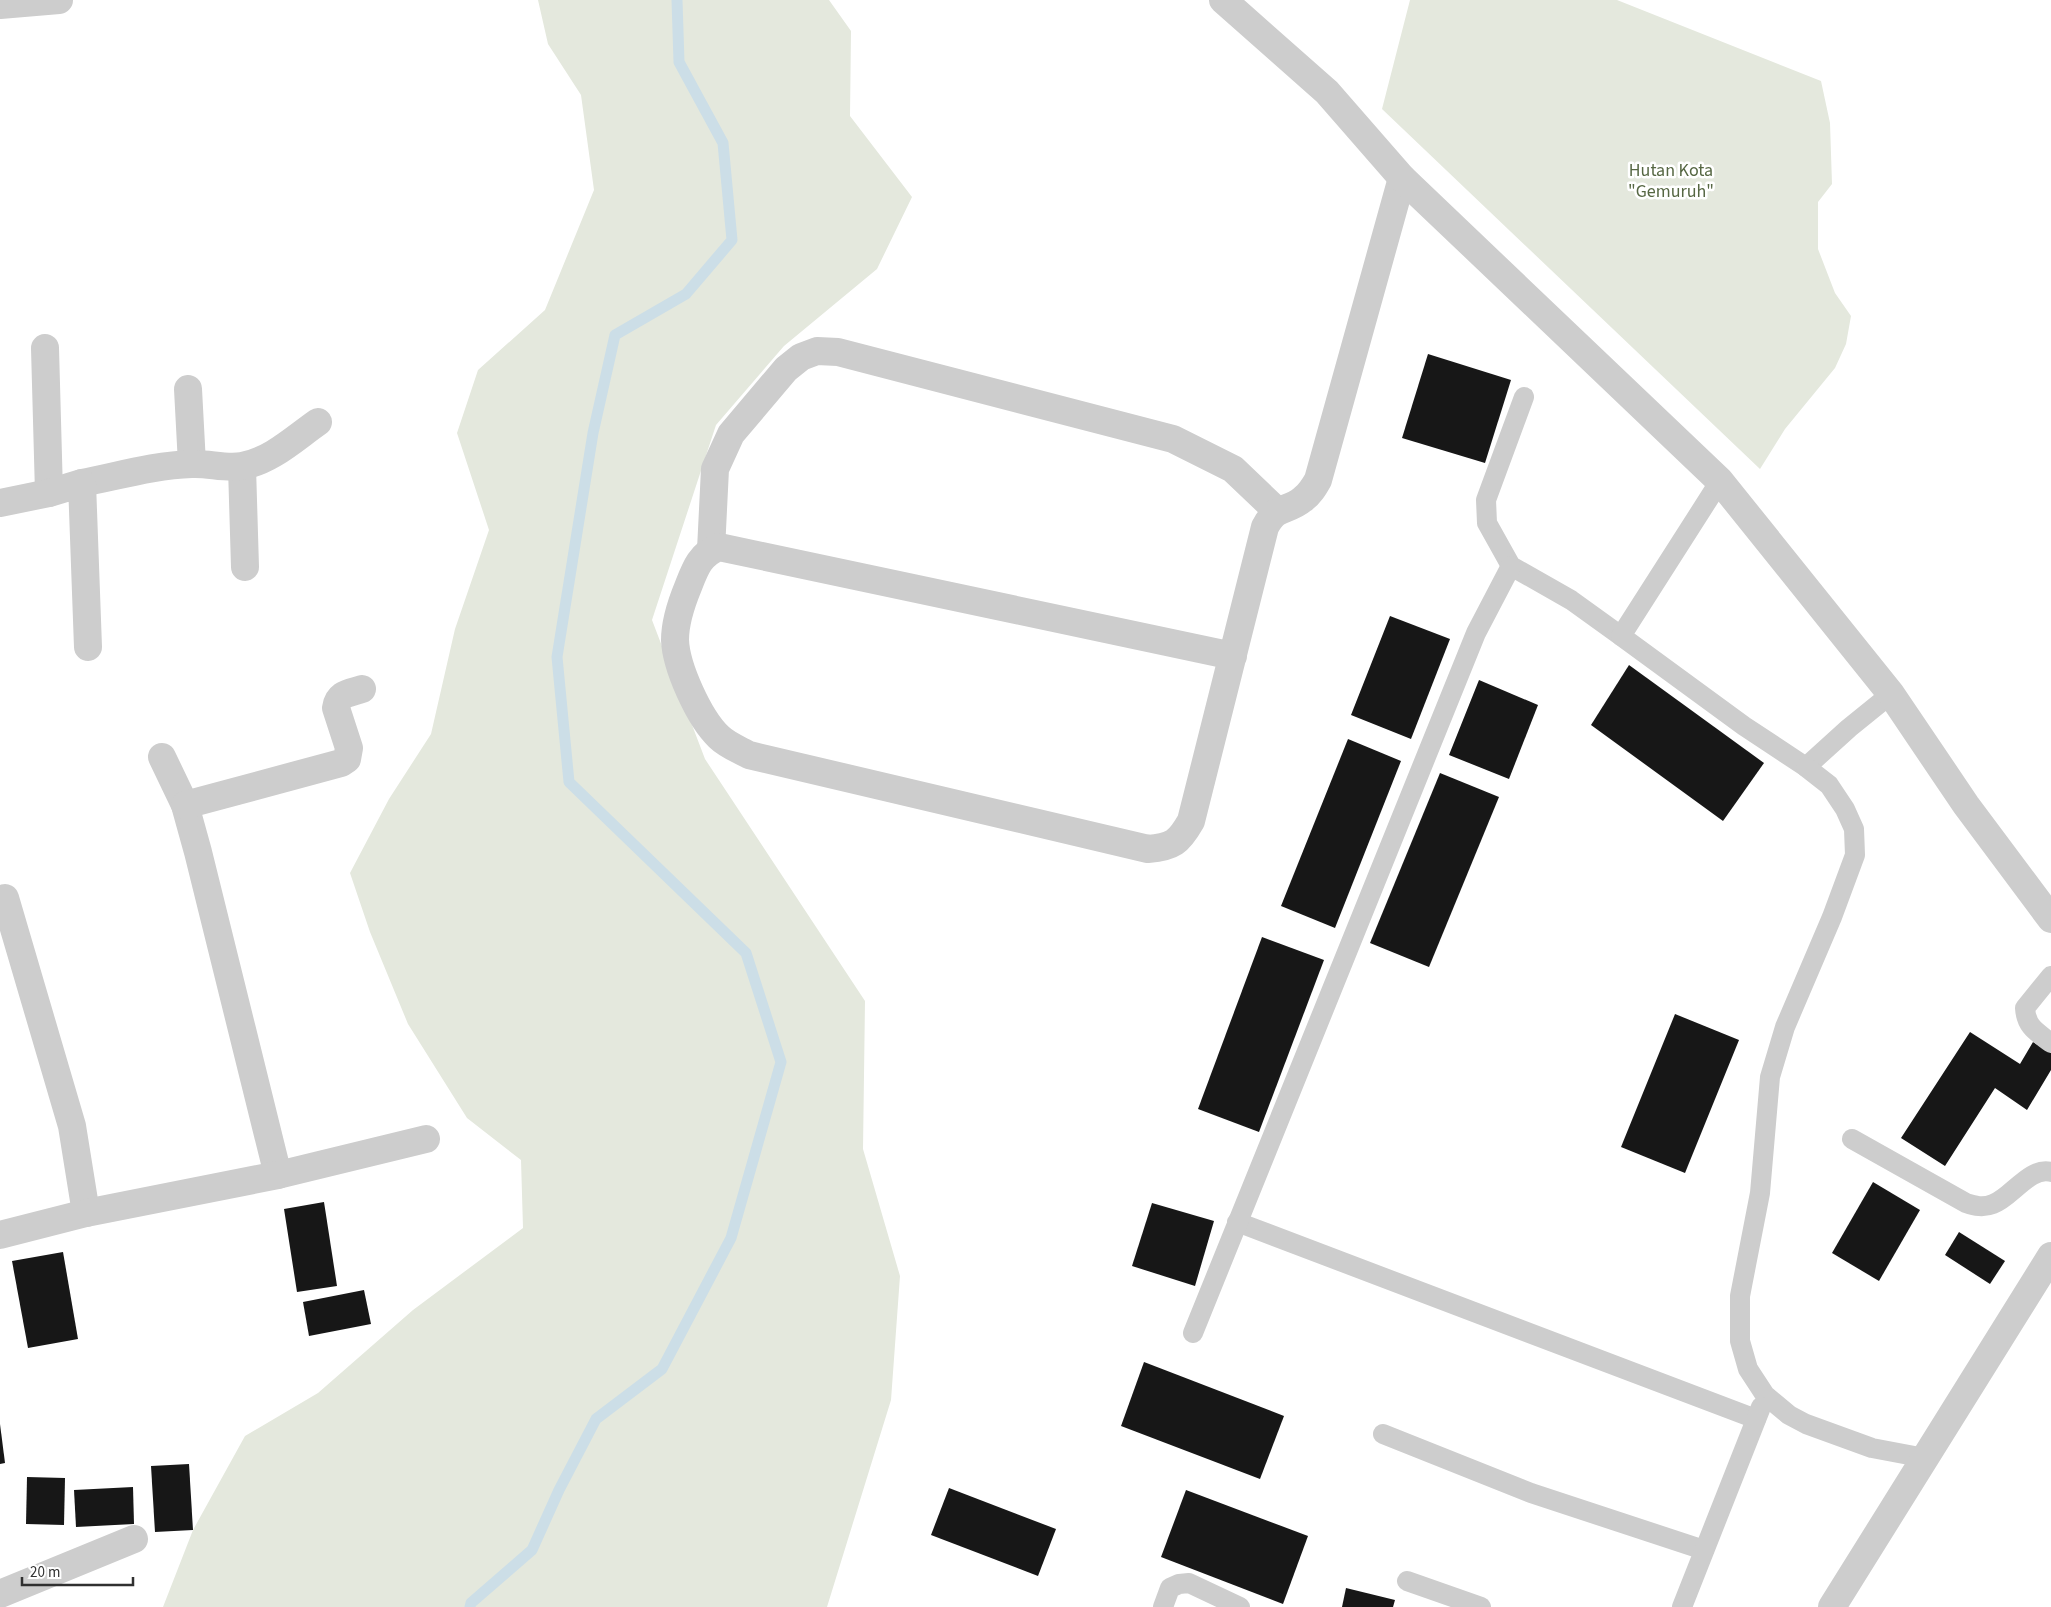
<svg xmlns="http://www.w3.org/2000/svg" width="2051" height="1607" viewBox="0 0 2051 1607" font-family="'Source Sans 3',sans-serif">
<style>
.green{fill:#e4e8dd}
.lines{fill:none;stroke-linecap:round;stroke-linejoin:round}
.stream{stroke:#ccdee7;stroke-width:11}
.building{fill:#171717}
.service{stroke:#cdcdcd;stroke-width:20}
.minor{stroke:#cdcdcd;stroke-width:28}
.tertiary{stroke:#cdcdcd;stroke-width:28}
.labels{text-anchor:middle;stroke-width:5;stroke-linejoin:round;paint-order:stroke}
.park-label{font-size:18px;fill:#566743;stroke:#fff}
</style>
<rect width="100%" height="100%" fill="#fff"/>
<g class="green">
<path d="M538 0H829L851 31 850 116 912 197 877 269 784 346 716 425 652 620 705 759 865 1001 863 1149 900 1276 891 1400 827 1607H163L193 1530 245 1436 318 1393 413 1310 523 1228 521 1160 467 1118 408 1024 370 932 350 873 389 799 431 734 455 629 489 530 457 433 478 370 545 310 594 190 581 95 548 44Z"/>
<path d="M1410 0H1617L1821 81 1830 123 1832 184 1818 202V249L1835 293 1851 316 1846 344 1835 368 1785 429 1760 469 1382 109Z"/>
</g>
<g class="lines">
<path class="stream" d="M470 1607 471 1603 532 1550 559 1490 596 1419 662 1369 731 1238 781 1062 746 953 569 782 557 657 593 433 615 335 686 294 732 240 723 143 679 62 677 0"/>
</g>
<g class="building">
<path d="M1428 354 1511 380 1485 463 1402 438Z"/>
<path d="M1390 616 1450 639 1411 739 1351 715Z"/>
<path d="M1629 665 1764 763 1723 821 1591 725Z"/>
<path d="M1479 680 1538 705 1509 779 1449 755Z"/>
<path d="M1348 739 1401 761 1335 928 1281 906Z"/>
<path d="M1440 773 1499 797 1429 967 1370 943Z"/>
<path d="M1262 937 1324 960 1259 1132 1198 1109Z"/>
<path d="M1675 1014 1739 1040 1685 1173 1621 1147Z"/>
<path d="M1970 1032 2020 1064 2033 1042 2051 1053V1070L2027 1110 1995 1088 1945 1166 1901 1138Z"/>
<path d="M1873 1182 1920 1210 1879 1281 1832 1253Z"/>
<path d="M324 1202 337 1286 297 1292 284 1209Z"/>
<path d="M1152 1203 1214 1221 1195 1286 1132 1266Z"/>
<path d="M1959 1232 2005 1261 1990 1284 1945 1255Z"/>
<path d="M63 1252 78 1339 28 1348 12 1261Z"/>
<path d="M364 1290 371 1324 309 1336 303 1302Z"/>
<path d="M1144 1362 1284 1416 1260 1479 1121 1426Z"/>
<path d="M0 1424 5 1463 0 1464Z"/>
<path d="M189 1464 193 1530 155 1532 151 1466Z"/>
<path d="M27 1477 65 1478 64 1525 26 1524Z"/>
<path d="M133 1487 134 1524 76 1527 74 1490Z"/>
<path d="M949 1488 1056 1529 1038 1576 931 1535Z"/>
<path d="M1186 1490 1308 1536 1283 1604 1161 1557Z"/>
<path d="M1346 1588 1395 1600 1393 1607H1342Z"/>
</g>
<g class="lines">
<g class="service">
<path d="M1524 397 1486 500 1487 523 1511 566 1571 600 1621 636"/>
<path d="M1720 481 1621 636 1744 726 1806 767 1849 728 1891 694"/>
<path d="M1806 767 1829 785 1845 809 1854 829 1855 855 1832 917 1785 1027 1770 1077 1760 1193 1740 1296V1341L1748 1369 1765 1395 1789 1415 1806 1424 1872 1448 1925 1458"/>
<path d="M2051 976 2025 1008C2026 1027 2037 1032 2051 1043"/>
<path d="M1852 1139 1966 1203C1975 1206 1983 1208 1993 1204 2011 1198 2030 1166 2051 1172"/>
<path d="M1237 1222 1756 1419"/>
<path d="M1193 1333 1476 633 1511 566"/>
<path d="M1383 1434 1531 1493 1704 1550"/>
<path d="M1407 1581 1481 1607"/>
<path d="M1163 1607 1170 1588 1179 1584 1189 1583 1240 1607"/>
<path d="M1682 1607 1761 1407"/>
</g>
<g class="minor">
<path d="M0 5 59 0"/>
<path d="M45 348 49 493"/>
<path d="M188 389 192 464"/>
<path d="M242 467 245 567"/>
<path d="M82 483C118 476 155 465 192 464 208 463 226 469 242 466 271 461 295 438 318 422"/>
<path d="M0 503 49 493 82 483 88 647"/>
<path d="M711 550 715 469 731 434 786 369 801 357 817 351 838 352 1173 439 1233 469 1277 511"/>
<path d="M1233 656 719 547C700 554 695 569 688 587 681 604 675 622 675 640 676 667 699 718 719 737 727 745 740 750 749 755L1148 849C1173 847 1179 842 1191 821L1265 527C1277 504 1286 513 1303 499 1310 494 1314 487 1318 480L1402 178"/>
<path d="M162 757 185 805 198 852 278 1175"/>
<path d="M185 805 341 763 347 759 349 748 336 708C338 693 350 693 362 689"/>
<path d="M5 898 72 1126 86 1213"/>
<path d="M0 1235 86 1213 278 1175 426 1139"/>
<path d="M0 1594 134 1539"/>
<path d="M1832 1607 2051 1256"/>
</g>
<path class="tertiary" d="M1223 0 1327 92 1402 178 1720 481 1891 694 1966 805 2051 919"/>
</g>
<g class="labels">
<g class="park-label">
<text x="1671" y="176">Hutan Kota<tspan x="1671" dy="21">"Gemuruh"</tspan></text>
</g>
</g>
<path d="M22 1577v8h111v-8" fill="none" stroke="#303030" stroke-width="2.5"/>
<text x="30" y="1577" font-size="15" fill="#303030" stroke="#ffffff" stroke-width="4" paint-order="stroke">20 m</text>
</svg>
